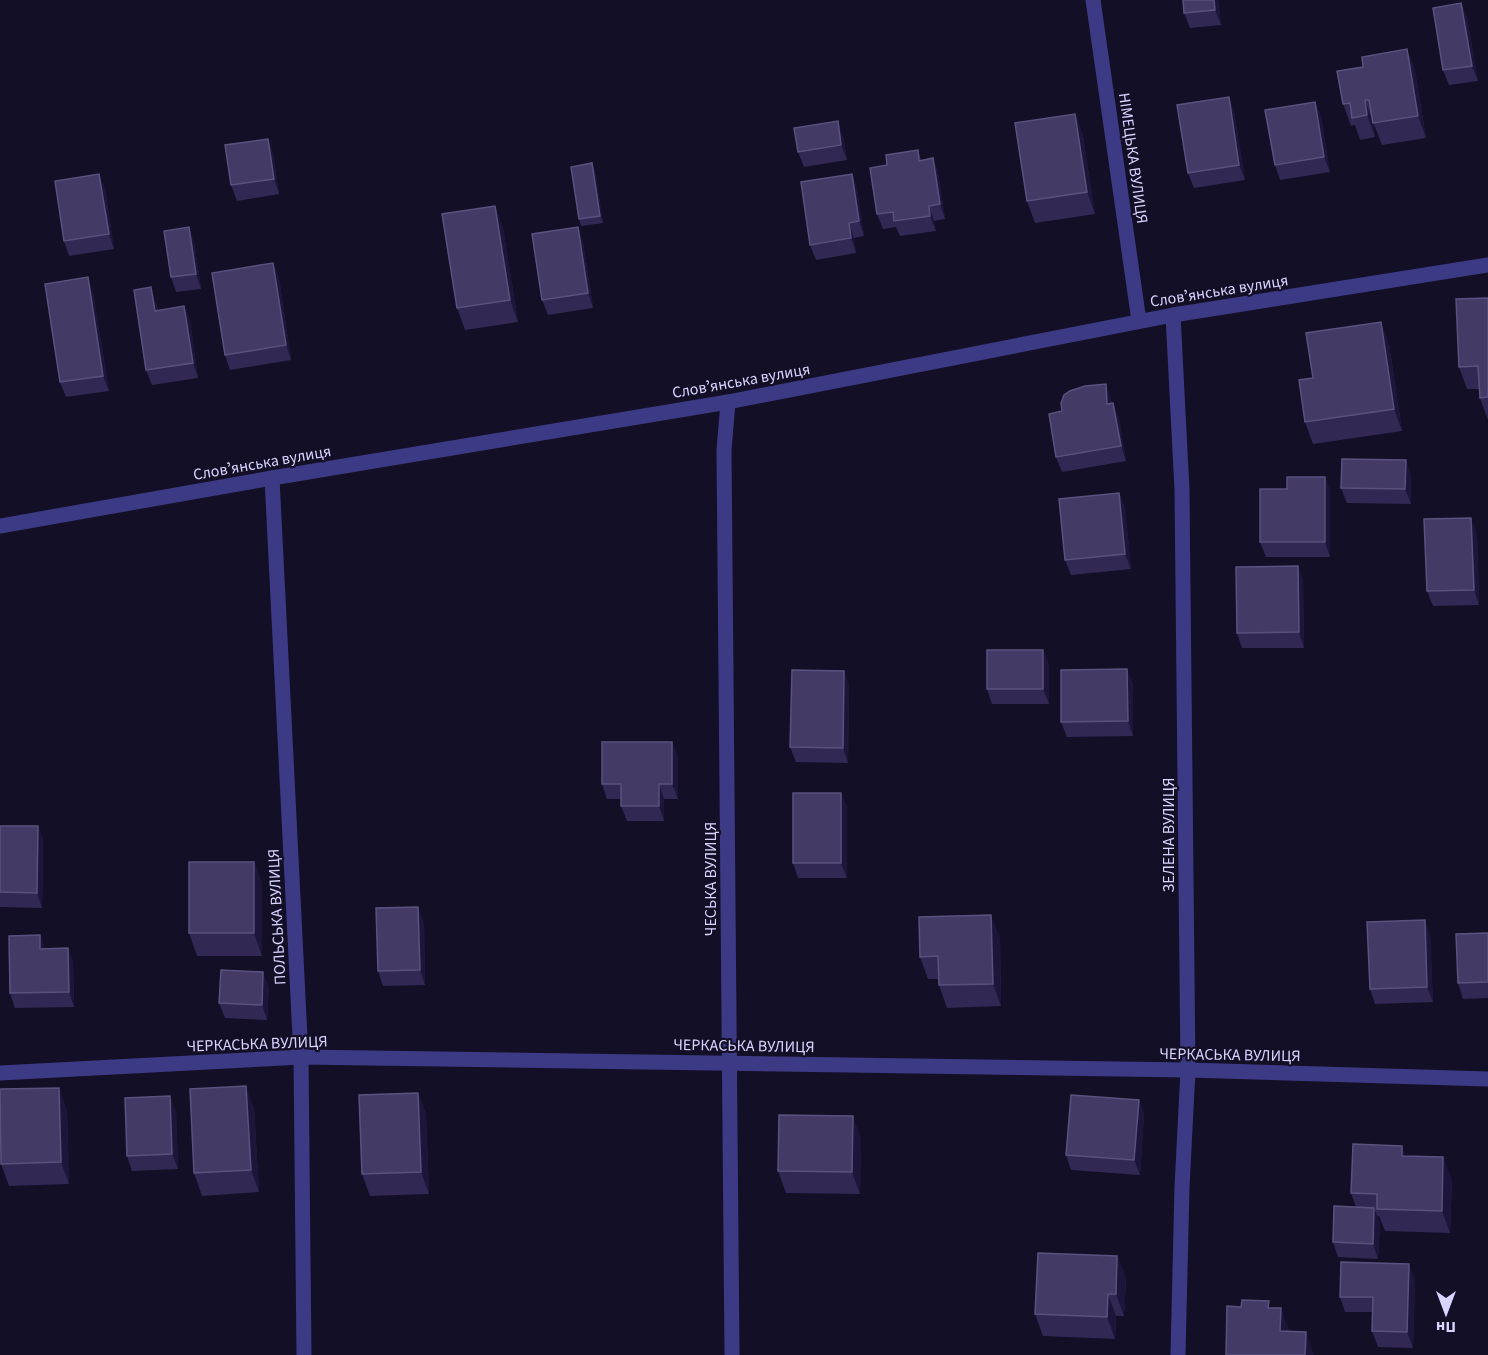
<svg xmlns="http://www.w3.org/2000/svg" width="1488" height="1355" viewBox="0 0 1488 1355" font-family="'Source Sans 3',sans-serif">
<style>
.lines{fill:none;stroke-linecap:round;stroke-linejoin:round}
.minor{stroke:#3d3a85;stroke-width:15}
.tertiary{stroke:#3d3a85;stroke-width:15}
.wall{fill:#312854}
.shaded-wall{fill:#1d163a}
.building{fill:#433a66;stroke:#5a527e;stroke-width:1.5}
.labels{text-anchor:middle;stroke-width:4.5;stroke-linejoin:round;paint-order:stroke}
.street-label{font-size:16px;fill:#d9d4ff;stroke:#130f26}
</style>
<rect width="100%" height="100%" fill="#130f26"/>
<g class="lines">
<g class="minor">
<path d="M1093 0 1139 321"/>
<path d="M1173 315 1182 490 1188 1070 1182 1187 1178 1355"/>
<path d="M728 402 724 450 732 1355"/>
<path d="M272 478 301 1057 304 1355"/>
<path d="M0 1073 301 1057 1188 1070 1488 1079"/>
</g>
<path class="tertiary" d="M0 526 272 478 728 402 1173 315 1488 265"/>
</g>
<g class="wall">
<path d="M1218 0 1221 25 1190 28 1184 13Z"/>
<path d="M1461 3 1467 18 1478 81 1449 85 1443 70Z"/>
<path d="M1407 49 1415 71 1426 138 1382 145 1373 122 1375 137 1360 140 1355 125 1351 126 1343 104 1363 67Z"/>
<path d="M1229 97 1234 112 1245 180 1194 188 1188 173Z"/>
<path d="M1315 102 1321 117 1330 172 1280 180 1275 165Z"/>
<path d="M1075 114 1083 136 1095 214 1035 223 1027 201Z"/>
<path d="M843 136 847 160 804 167 798 152Z"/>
<path d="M268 139 273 154 279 194 237 201 231 185Z"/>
<path d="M918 150 921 160 933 158 938 173 945 219 934 221 936 231 900 236 896 227 883 229 877 214 887 165Z"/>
<path d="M592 163 595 171 603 223 581 226 579 219Z"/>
<path d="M852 174 857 189 864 236 854 238 856 253 816 260 810 245Z"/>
<path d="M105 189 114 249 69 256 64 241Z"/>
<path d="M495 206 503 228 518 322 465 330 457 308Z"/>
<path d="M578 227 583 242 593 308 548 315 542 300Z"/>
<path d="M194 242 201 289 176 292 171 277Z"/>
<path d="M273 263 279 278 291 360 230 370 225 355Z"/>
<path d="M93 292 109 391 66 397 60 382Z"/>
<path d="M1488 298V420L1480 398 1479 389H1467L1459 367Z"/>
<path d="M156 303 158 310 184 306 190 321 198 378 152 385 146 370Z"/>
<path d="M1389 344 1402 431 1313 444 1305 422 1313 378Z"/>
<path d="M1111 400 1112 403 1119 418 1126 461 1062 472 1056 457Z"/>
<path d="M1411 475V504L1347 503 1341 488Z"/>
<path d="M1325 477 1330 492V557H1266L1260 542Z"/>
<path d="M1119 493 1125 508 1131 569 1071 575 1065 560Z"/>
<path d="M1477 533 1479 605 1433 606 1427 591Z"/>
<path d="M1298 566 1303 581 1304 648H1242L1237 633Z"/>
<path d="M1043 650 1049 665V704H992L987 689Z"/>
<path d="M844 671 849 686 848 763 796 762 790 747Z"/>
<path d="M1133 684V736L1067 737 1061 722Z"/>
<path d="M672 742 678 757V799H664V821H627L621 806V799H607L602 784Z"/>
<path d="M841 793 847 808V878H798L793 863Z"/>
<path d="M0 826H38L43 841 42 908 0 907Z"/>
<path d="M254 862 262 884V956H197L189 933Z"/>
<path d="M424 922 425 985 383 986 378 971Z"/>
<path d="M1488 933V998L1463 999 1458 983Z"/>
<path d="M40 935 45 949 68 948 73 963 74 1007 15 1008 10 993Z"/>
<path d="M1430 935 1433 1002 1375 1004 1370 989Z"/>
<path d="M1000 937 1001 1006 947 1008 939 985 938 979H928L920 957Z"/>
<path d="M269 987 267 1020 225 1018 219 1003Z"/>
<path d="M418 1093 426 1115 429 1194 370 1196 362 1174Z"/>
<path d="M1139 1100 1144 1115 1140 1175 1071 1170 1066 1155Z"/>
<path d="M254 1108 259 1192 202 1196 194 1173Z"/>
<path d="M67 1110 69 1184 9 1186 1 1164Z"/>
<path d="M176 1111 178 1169 132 1171 127 1156Z"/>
<path d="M861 1138 860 1194 786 1193 778 1171Z"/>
<path d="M1406 1156 1452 1179 1450 1233 1385 1231 1379 1216H1377L1380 1223 1378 1259 1338 1257 1333 1242 1356 1207 1351 1193Z"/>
<path d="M1117 1256 1126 1278 1124 1316H1116L1115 1339 1043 1336 1035 1314Z"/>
<path d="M1415 1279 1413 1348 1378 1347 1372 1331 1373 1312H1345L1340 1297Z"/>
</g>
<g class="shaded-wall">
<path d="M1214 0H1218L1221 25 1215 10Z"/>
<path d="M1461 3 1467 18 1478 81 1472 66Z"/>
<path d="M1407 49 1415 71 1426 138 1418 116Z"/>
<path d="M1229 97 1234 112 1245 180 1239 165Z"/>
<path d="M1365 100 1373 122 1375 137 1367 115Z"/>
<path d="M1315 102 1321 117 1330 172 1324 157Z"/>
<path d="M1075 114 1083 136 1095 214 1087 192Z"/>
<path d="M838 121 843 136 847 160 841 145Z"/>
<path d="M268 139 273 154 279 194 274 179Z"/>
<path d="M933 158 938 173 945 219 940 204Z"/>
<path d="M592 163 595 171 603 223 600 216Z"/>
<path d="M99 174 105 189 114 249 109 234Z"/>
<path d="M852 174 857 189 864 236 859 221Z"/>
<path d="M495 206 503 228 518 322 510 300Z"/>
<path d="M929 206 934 221 936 231 930 216Z"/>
<path d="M849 223 854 238 856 253 851 238Z"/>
<path d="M189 227 194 242 201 289 196 274Z"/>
<path d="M578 227 583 242 593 308 588 293Z"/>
<path d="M273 263 279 278 291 360 286 345Z"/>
<path d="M88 277 93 292 109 391 103 376Z"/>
<path d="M151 287 156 303 160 326 155 311Z"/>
<path d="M184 306 190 321 198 378 193 363Z"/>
<path d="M1381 322 1389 344 1402 431 1394 409Z"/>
<path d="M1106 384 1111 400 1113 419 1107 404Z"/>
<path d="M1113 403 1119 418 1126 461 1121 446Z"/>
<path d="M1406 460 1411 475V504L1405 489Z"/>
<path d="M1325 477 1330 492V557L1325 542Z"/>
<path d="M1119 493 1125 508 1131 569 1125 554Z"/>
<path d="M1471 518 1477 533 1479 605 1474 590Z"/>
<path d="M1298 566 1303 581 1304 648 1299 632Z"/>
<path d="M1043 650 1049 665V704L1043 689Z"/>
<path d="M1127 669 1133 684V736L1128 721Z"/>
<path d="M844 671 849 686 848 763 843 748Z"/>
<path d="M672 742 678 757V799L672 784Z"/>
<path d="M659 784 664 799V821L659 806Z"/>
<path d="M841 793 847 808V878L841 863Z"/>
<path d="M38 826 43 841 42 908 37 893Z"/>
<path d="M254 862 262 884V956L254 933Z"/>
<path d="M418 907 424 922 425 985 420 970Z"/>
<path d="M991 915 1000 937 1001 1006 993 984Z"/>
<path d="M1425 920 1430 935 1433 1002 1427 987Z"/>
<path d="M40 935 46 950 40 949Z"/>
<path d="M68 948 73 963 74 1007 69 992Z"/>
<path d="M263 972 269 987 267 1020 262 1005Z"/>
<path d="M246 1086 254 1108 259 1192 251 1170Z"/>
<path d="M59 1088 67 1110 69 1184 61 1162Z"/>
<path d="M418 1093 426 1115 429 1194 421 1172Z"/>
<path d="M170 1096 176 1111 178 1169 172 1154Z"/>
<path d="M1139 1100 1144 1115 1140 1175 1134 1160Z"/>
<path d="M853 1116 861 1138 860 1194 852 1172Z"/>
<path d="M1402 1146 1410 1168 1402 1156Z"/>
<path d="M1443 1157 1452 1179 1450 1233 1442 1211Z"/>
<path d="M1374 1208 1380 1223 1378 1259 1373 1244Z"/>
<path d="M1117 1256 1126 1278 1124 1316 1116 1294Z"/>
<path d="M1409 1264 1415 1279 1413 1348 1407 1332Z"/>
<path d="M1108 1294 1116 1316 1115 1339 1107 1317Z"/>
<path d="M1281 1308 1289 1330 1288 1354 1280 1331Z"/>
<path d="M1306 1332 1314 1355H1305Z"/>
</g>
<g class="building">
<path d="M1183 0H1214L1215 10 1184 13Z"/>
<path d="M1461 3 1472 66 1443 70 1433 8Z"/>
<path d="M1407 49 1418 116 1373 123 1369 100H1365L1367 115 1352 118 1350 103 1343 104 1337 71 1363 67 1362 57Z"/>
<path d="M1229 97 1239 165 1188 173 1177 105Z"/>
<path d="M1315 102 1324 157 1275 165 1265 110Z"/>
<path d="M1075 114 1087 192 1027 201 1015 123Z"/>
<path d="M838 121 841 145 798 152 794 128Z"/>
<path d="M268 139 274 179 231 185 225 145Z"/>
<path d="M918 150 919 161 933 158 940 204 929 206 930 216 894 221 893 212 877 214 870 168 887 165 886 155Z"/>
<path d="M592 163 600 216 579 219 571 167Z"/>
<path d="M99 174 109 234 64 241 55 181Z"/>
<path d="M852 174 859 221 849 223 851 238 810 245 801 182Z"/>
<path d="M495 206 510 300 457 308 442 214Z"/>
<path d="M189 227 196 274 171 277 164 231Z"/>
<path d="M578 227 588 293 542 300 532 234Z"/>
<path d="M273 263 286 345 225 355 212 273Z"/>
<path d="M88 277 103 376 60 382 45 284Z"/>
<path d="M151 287 155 311 184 306 193 363 146 370 134 290Z"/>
<path d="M1488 298V397L1480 398 1478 366 1459 367 1456 299Z"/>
<path d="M1381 322 1394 409 1305 422 1299 380 1313 378 1306 333Z"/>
<path d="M1106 384 1107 404 1113 403 1121 446 1056 457 1049 414 1062 411 1061 403 1064 395 1070 391 1085 386Z"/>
<path d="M1342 459 1406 460 1405 489 1341 488Z"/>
<path d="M1287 477H1325V542H1260V489H1287Z"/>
<path d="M1119 493 1125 554 1065 560 1059 499Z"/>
<path d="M1471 518 1474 590 1427 591 1424 519Z"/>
<path d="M1298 566 1299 632 1237 633 1236 567Z"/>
<rect x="987" y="650" width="56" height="39"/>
<path d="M1127 669 1128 721 1061 722V670Z"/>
<path d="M792 670 844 671 843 748 790 747Z"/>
<path d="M602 742H672V784H659V806H621V784H602Z"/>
<rect x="793" y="793" width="48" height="70"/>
<path d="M0 826H38L37 893 0 892Z"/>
<rect x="189" y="862" width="65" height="71"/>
<path d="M418 907 420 970 378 971 376 908Z"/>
<path d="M991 915 993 984 939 985 938 956 920 957 919 917Z"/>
<path d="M1425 920 1427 987 1370 989 1367 922Z"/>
<path d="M1488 933V982L1458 983 1456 934Z"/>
<path d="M40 935V949L68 948 69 992 10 993 9 936Z"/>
<path d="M221 970 263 972 262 1005 219 1003Z"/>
<path d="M246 1086 251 1170 194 1173 190 1089Z"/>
<path d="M59 1088 61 1162 1 1164 0 1089Z"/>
<path d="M418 1093 421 1172 362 1174 359 1095Z"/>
<path d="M1071 1095 1139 1100 1134 1160 1066 1155Z"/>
<path d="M170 1096 172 1154 127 1156 125 1098Z"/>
<path d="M779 1115 853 1116 852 1172 778 1171Z"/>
<path d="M1353 1144 1402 1146V1156L1443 1157 1442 1211 1377 1209V1194L1351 1193Z"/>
<path d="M1334 1206 1374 1208 1373 1244 1333 1242Z"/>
<path d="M1038 1253 1117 1256 1116 1294H1108L1107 1317 1035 1314Z"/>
<path d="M1341 1262 1409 1264 1407 1332 1372 1331 1373 1297H1340Z"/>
<path d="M1242 1300 1269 1301 1268 1308H1281L1280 1331 1306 1332 1305 1355H1226L1227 1306 1241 1307Z"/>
</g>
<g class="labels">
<g class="street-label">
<text transform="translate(1134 158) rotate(82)" y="6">НІМЕЦЬКА ВУЛИЦЯ</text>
<text transform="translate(1219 290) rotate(-9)" y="6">Словʼянська вулиця</text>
<text transform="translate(741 380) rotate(-10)" y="6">Словʼянська вулиця</text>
<text transform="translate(262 462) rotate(-10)" y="6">Словʼянська вулиця</text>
<text transform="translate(1168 835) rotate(-90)" y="6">ЗЕЛЕНА ВУЛИЦЯ</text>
<text transform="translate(710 879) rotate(-90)" y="6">ЧЕСЬКА ВУЛИЦЯ</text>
<text transform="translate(276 917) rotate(-93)" y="6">ПОЛЬСЬКА ВУЛИЦЯ</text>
<text transform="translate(257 1043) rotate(-2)" y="6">ЧЕРКАСЬКА ВУЛИЦЯ</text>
<text transform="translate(744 1045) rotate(1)" y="6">ЧЕРКАСЬКА ВУЛИЦЯ</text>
<text transform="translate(1230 1054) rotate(1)" y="6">ЧЕРКАСЬКА ВУЛИЦЯ</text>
</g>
</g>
<g transform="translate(1446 1313) rotate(180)" stroke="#130f26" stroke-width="4.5" paint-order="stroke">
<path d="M0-4.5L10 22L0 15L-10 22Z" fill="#d9d4ff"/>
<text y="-9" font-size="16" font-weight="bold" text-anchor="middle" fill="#d9d4ff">Пн</text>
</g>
</svg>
